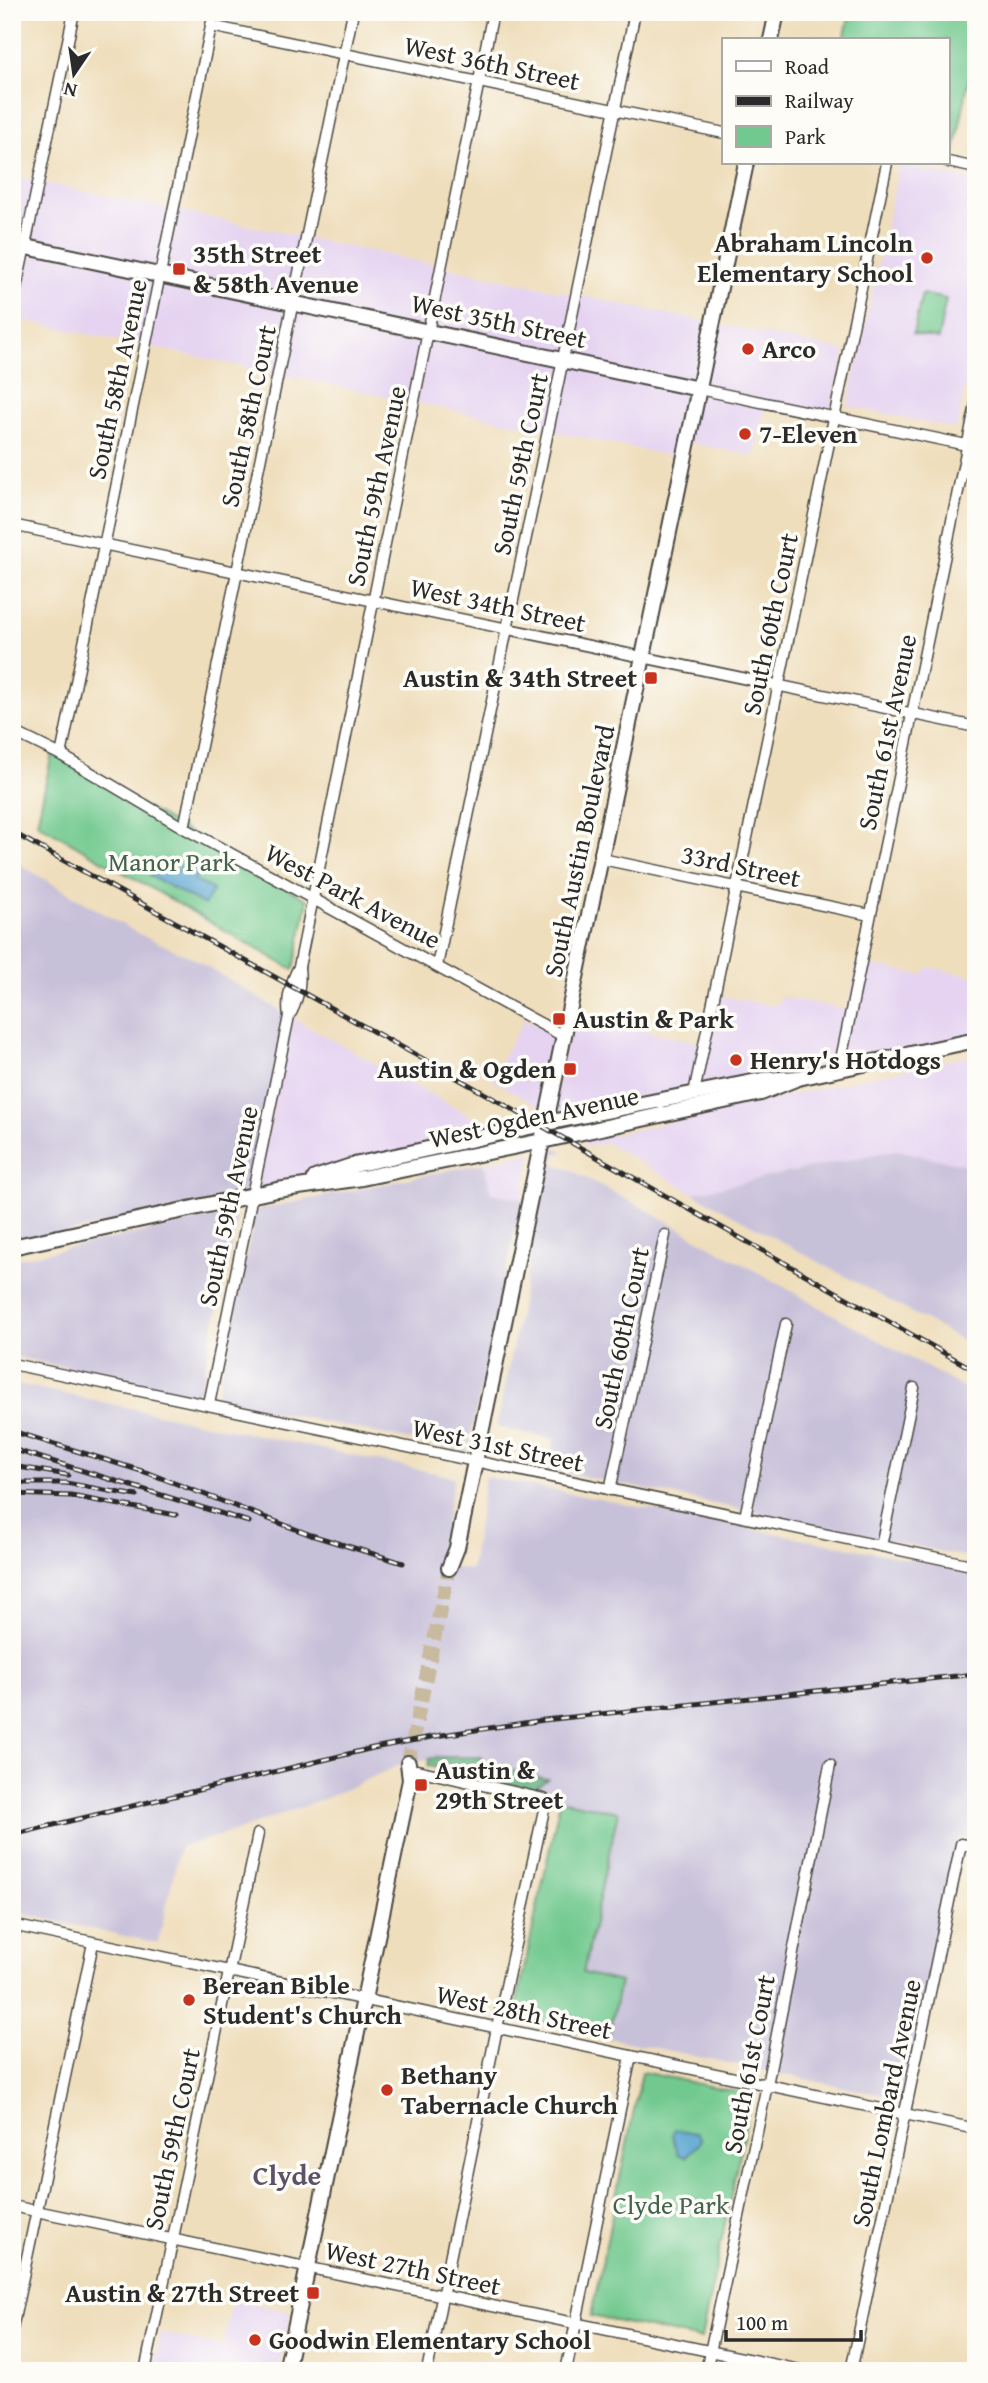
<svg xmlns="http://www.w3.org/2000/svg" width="988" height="2383" viewBox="0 0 988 2383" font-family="'Gentium Book Plus',serif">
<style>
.built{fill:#e5d3f1}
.industrial{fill:#c7c0d9}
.green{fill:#72c98f;stroke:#4e7a5d;stroke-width:2}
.forest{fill:#5dad7a;stroke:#446c52;stroke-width:2}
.water{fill:#57a4d0;stroke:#41687e;stroke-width:2}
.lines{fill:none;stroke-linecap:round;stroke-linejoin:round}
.secondary-tunnel{stroke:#c8ba9f;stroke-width:14;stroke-dasharray:14 7;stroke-linecap:butt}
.street-casing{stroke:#484641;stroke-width:13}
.secondary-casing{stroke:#484641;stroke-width:18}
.street{stroke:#fff;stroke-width:10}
.secondary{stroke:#fff;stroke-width:14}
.rail-casing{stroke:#2b2b2b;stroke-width:5}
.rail{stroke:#fdfcf7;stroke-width:2.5;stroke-dasharray:8;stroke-linecap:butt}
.poi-dot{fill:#c8321e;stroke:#fdfcf7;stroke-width:2.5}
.labels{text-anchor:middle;stroke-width:7;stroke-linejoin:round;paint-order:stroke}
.street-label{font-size:26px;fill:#2b2b2b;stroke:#fdfcf7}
.poi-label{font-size:26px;font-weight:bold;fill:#2b2b2b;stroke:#fdfcf7;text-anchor:start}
.park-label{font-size:26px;fill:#44624e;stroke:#fdfcf7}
.neighbourhood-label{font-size:28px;font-weight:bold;fill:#5c5368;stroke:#fdfcf7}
</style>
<rect width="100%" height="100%" fill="#fdfcf7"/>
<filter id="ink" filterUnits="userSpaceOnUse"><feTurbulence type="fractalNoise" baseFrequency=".0143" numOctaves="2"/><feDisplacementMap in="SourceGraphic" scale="14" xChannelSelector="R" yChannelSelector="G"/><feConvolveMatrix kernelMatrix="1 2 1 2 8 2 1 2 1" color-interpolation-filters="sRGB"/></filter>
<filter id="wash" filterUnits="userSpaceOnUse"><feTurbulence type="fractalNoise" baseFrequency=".00686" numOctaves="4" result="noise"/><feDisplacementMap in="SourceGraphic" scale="28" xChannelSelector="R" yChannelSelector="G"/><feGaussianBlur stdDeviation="1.57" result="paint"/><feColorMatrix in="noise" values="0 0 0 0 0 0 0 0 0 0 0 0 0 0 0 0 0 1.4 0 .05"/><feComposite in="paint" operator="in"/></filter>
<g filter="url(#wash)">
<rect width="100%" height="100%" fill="#efdebc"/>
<g class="built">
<path d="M899 165 976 181V335L956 429 848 406Z"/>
<path d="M12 176 845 351 830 418 766 405 754 456 691 443 681 458 12 318Z"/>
<path d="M858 963 922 975 928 967 976 977V1038L550 1120 572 1015 701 1043 711 994 775 1006 782 997 848 1010Z"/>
<path d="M291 1017 497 1131 255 1194Z"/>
<path d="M525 1018 562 1038 546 1110 490 1079Z"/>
<path d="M976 1054V1167L895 1150 693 1193 605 1142 589 1147 580 1142Z"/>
<path d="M532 1152 522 1199 491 1193 484 1163Z"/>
<path d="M232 2300 291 2312 279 2371H153L161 2333 223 2347Z"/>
</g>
<g class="industrial">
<path d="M12 860 137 933 193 958 287 1015 249 1193 12 1245Z"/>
<path d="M555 1147 564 1152 555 1154 553 1165 565 1167 654 1214 976 1395V1559L548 1469 554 1439 497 1427 550 1154Z"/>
<path d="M895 1150 976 1167V1348L693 1193Z"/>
<path d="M484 1163 491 1193 522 1199 467 1452 216 1399 256 1210Z"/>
<path d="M232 1213 236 1217V1225L199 1396 12 1356V1260Z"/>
<path d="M12 1383 454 1477 438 1565 471 1570 485 1477 976 1572V1840L960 1837 906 2100 608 2038 620 1982 582 1974 618 1813 560 1800 534 1790 546 1779 480 1764 482 1757H438L397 1766 324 1799 233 1832 180 1847 158 1943 12 1912Z"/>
</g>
<g class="green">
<path d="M850 12H976V41L954 156 948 155V40H844Z"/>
<path d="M922 294 946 299 938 339 913 334Z"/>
<path d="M52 754 308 900 294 970 37 823Z"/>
<path d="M560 1800 618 1812 583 1973 620 1982 608 2038 514 2017Z"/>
<path d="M642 2072 752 2095 701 2339 591 2316Z"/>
</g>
<path class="forest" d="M438 1757H482L481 1764 547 1779 534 1790 428 1766 429 1759Z"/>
<g class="water">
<path d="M185 857 202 866 194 880 213 890 204 905 150 876 158 860 178 871Z"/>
<path d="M675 2130 697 2133 701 2139 699 2144 686 2157 679 2155 672 2135Z"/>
</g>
</g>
<g filter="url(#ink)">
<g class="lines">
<path class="secondary-tunnel" d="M408 1763 449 1568"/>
<g class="street-casing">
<g id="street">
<path d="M211 26 724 133"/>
<path d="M948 162 976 168"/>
<path d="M12 308 74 12"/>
<path d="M699 389 976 447"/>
<path d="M12 525 976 727"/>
<path d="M12 731 61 755 184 828 565 1037"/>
<path d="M61 755 214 12"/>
<path d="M184 828 353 12"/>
<path d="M602 859 870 915"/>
<path d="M437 966 635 12"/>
<path d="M289 1016C298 1002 301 983 299 967"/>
<path d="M839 1069 976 404"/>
<path d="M694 1093 887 163"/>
<path d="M12 1364 976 1566"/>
<path d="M209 1404 289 1016C286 1000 291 981 299 967L493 12"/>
<path d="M610 1490 665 1235"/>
<path d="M745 1517 786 1324"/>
<path d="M881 1546 914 1388"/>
<path d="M417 1770 544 1799 545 1805 497 2028 427 2371"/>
<path d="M12 1925 976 2129"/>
<path d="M12 2206 805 2371"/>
<path d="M12 2329 93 1943"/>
<path d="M145 2371 258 1834"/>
<path d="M566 2371 631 2056"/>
<path d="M706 2371 767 2085 830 1765"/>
<path d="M851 2371 961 1844 976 1847"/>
</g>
</g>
<g class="secondary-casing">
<g id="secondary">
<path d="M771 40 777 12"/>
<path d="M12 244 699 389"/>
<path d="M315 1178 354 1165 561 1120 762 1080 798 1078 976 1040"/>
<path d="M12 1247 277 1190 362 1178 542 1141 761 1093 798 1078"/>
<path d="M449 1568 457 1548 746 163"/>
<path d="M286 2371 410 1780 408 1763"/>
</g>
</g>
<use href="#street" class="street"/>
<use href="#secondary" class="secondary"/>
<g class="rail-casing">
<g id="rail">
<path d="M12 832 434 1065 976 1371"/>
<path d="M12 1431 148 1473 311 1535 403 1563"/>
<path d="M12 1449 249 1522"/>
<path d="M12 1466 68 1475"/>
<path d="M12 1483H66L137 1496"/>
<path d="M12 1494 71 1496 176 1515"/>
<path d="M12 1835 373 1748 442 1735 544 1720 976 1674"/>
</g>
</g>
<use href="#rail" class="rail"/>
</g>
</g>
<g class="poi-dot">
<circle cx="927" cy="258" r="7"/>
<rect x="172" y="262" width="14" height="14" rx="3.5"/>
<circle cx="748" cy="349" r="7"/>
<circle cx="745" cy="434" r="7"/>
<rect x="644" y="671" width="14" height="14" rx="3.5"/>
<rect x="552" y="1012" width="14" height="14" rx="3.5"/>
<circle cx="736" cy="1060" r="7"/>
<rect x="563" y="1062" width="14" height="14" rx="3.5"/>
<rect x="414" y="1778" width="14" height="14" rx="3.5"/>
<circle cx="189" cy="2000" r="7"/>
<circle cx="387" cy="2090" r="7"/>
<rect x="306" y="2286" width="14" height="14" rx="3.5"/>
<circle cx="255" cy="2340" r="7"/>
</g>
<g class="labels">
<g class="street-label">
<text transform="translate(492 63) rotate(12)" y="9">West 36th Street</text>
<text transform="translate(499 321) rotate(12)" y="9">West 35th Street</text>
<text transform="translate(117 379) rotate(-78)" y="9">South 58th Avenue</text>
<text transform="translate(248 416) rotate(-78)" y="9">South 58th Court</text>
<text transform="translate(520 464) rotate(-78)" y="9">South 59th Court</text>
<text transform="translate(376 486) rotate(-78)" y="9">South 59th Avenue</text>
<text transform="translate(498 605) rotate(12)" y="9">West 34th Street</text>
<text transform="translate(770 624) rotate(-78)" y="9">South 60th Court</text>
<text transform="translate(887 732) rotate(-78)" y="9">South 61st Avenue</text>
<text transform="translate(579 851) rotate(-78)" y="9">South Austin Boulevard</text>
<text transform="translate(741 866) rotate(12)" y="9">33rd Street</text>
<text transform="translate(353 896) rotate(28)" y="9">West Park Avenue</text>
<text transform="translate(534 1117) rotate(-12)" y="9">West Ogden Avenue</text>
<text transform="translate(228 1206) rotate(-78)" y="9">South 59th Avenue</text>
<text transform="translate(621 1338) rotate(-78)" y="9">South 60th Court</text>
<text transform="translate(498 1445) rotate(12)" y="9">West 31st Street</text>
<text transform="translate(524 2012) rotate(12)" y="9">West 28th Street</text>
<text transform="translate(749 2064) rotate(-79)" y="9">South 61st Court</text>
<text transform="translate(886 2103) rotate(-78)" y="9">South Lombard Avenue</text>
<text transform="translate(172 2139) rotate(-78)" y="9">South 59th Court</text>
<text transform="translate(413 2268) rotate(12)" y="9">West 27th Street</text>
</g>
<g class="poi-label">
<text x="913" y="252" text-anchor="end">Abraham Lincoln<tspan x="913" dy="30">Elementary School</tspan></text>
<text x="193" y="263">35th Street<tspan x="193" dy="30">&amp; 58th Avenue</tspan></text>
<text x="762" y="358">Arco</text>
<text x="759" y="443">7-Eleven</text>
<text x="637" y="687" text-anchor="end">Austin &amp; 34th Street</text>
<text x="573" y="1028">Austin &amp; Park</text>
<text x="750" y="1069">Henry's Hotdogs</text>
<text x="556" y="1078" text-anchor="end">Austin &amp; Ogden</text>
<text x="435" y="1779">Austin &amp;<tspan x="435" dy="30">29th Street</tspan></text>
<text x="203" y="1994">Berean Bible<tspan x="203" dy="30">Student's Church</tspan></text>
<text x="401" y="2084">Bethany<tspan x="401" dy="30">Tabernacle Church</tspan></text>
<text x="299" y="2302" text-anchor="end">Austin &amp; 27th Street</text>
<text x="269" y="2349">Goodwin Elementary School</text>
</g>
<g class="park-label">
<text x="172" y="871">Manor Park</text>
<text x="671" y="2214">Clyde Park</text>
</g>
<g class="neighbourhood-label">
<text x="287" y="2185">Clyde</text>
</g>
</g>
<rect width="988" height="2383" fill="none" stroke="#fdfcf7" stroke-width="42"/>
<rect x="722" y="38" width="228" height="126" fill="#fdfcf7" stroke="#a9a8a5" stroke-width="2"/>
<rect x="736" y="61" width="35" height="10" fill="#ffffff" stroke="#a9a8a5" stroke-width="2"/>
<text x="785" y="74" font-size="21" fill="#2b2b2b">Road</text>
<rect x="736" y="96" width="35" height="10" fill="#2b2b2b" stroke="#a9a8a5" stroke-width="2"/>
<text x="785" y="108" font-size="21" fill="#2b2b2b">Railway</text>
<rect x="736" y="126" width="35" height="21" fill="#72c98f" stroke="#a9a8a5" stroke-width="2"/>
<text x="785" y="144" font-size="21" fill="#2b2b2b">Park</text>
<g transform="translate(74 74) rotate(193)" stroke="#fdfcf7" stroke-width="5" paint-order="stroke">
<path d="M0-5L12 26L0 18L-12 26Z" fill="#2b2b2b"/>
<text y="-10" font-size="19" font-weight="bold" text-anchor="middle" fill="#2b2b2b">N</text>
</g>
<path d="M726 2330v10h135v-10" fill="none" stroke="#2b2b2b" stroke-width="3.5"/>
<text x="736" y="2330" font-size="21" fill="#2b2b2b" stroke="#fdfcf7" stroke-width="5" paint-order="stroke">100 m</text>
</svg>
